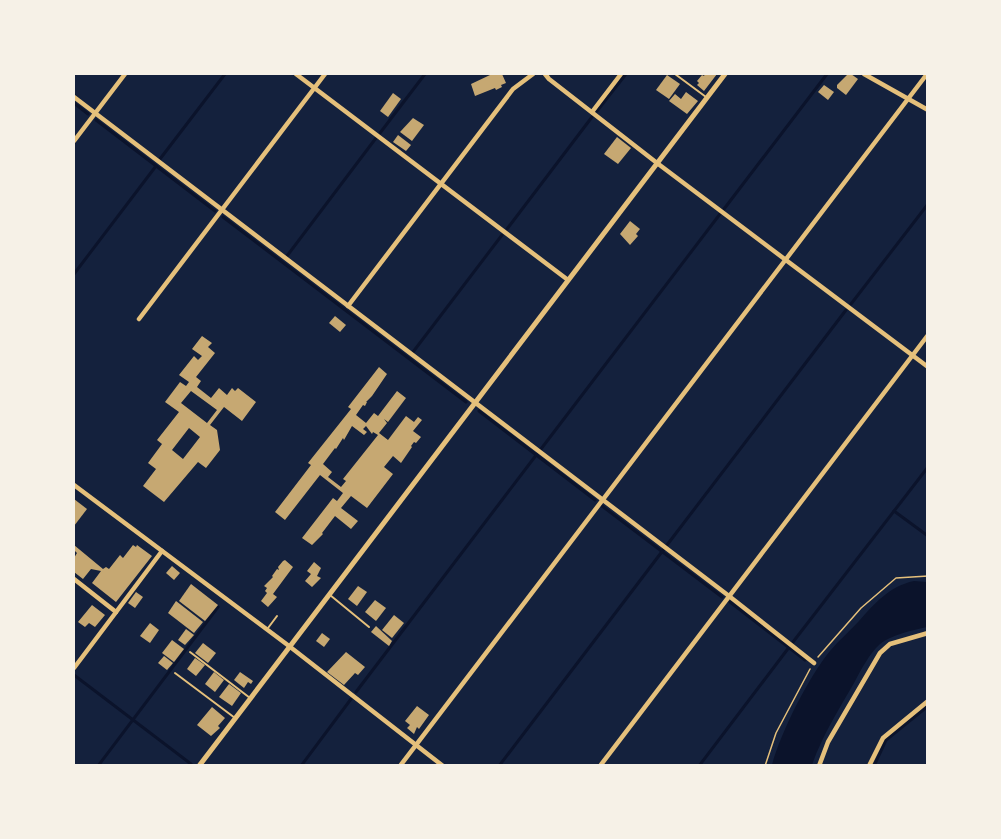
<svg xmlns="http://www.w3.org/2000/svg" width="1001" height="839" viewBox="0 0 1001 839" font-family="'Playfair Display',serif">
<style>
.water{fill:#0b132b}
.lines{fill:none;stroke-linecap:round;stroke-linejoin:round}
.stream{stroke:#0b132b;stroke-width:3}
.building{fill:#c6a872;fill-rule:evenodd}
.path{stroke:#e5c07b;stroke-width:1.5}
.service{stroke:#e5c07b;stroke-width:2}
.minor{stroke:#e5c07b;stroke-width:4.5}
.tertiary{stroke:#e5c07b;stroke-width:5}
</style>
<rect width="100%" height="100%" fill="#14213d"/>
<path class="water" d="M914 581 927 582V627C913 630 891 635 880 644 869 654 861 670 854 683 839 709 822 736 812 765H772C780 734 809 676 830 651 839 640 850 631 859 621 875 603 890 586 914 581Z"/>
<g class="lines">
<g class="stream">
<path d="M74 103 88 114"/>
<path d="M597 111 626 74"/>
<path d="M96 120 215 211"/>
<path d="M380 133 425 74"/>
<path d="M160 159 225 74"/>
<path d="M724 209 827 74"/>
<path d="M223 217 466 402"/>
<path d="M507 229 592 117"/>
<path d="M287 256 376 138"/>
<path d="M74 274 156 166"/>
<path d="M851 304 928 204"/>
<path d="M413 352 502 235"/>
<path d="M479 411 595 500"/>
<path d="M541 449 720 214"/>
<path d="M602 506 722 597"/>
<path d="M894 511 928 536"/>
<path d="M667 545 846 310"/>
<path d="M730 602 805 660"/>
<path d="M793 642 928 467"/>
<path d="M74 675 191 764"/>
<path d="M356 692 537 454"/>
<path d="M98 766 218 607"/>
<path d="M301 766 351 699"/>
<path d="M499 766 664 549"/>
<path d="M699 766 790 646"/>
<path d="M874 766 886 740 928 706"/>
</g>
</g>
<g class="building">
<path d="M705 74H717L704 91 697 85 699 83 697 81 702 75 704 76Z"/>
<path d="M848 74H851L858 79 846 95 837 88V85Z"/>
<path d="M490 75 502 74 506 83 501 85 502 87 496 90 495 88 475 96 471 84Z"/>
<path d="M667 75 680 84 669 99 656 90Z"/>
<path d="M824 85 834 92 828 100 818 92Z"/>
<path d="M686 92 698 101 687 114 669 101 675 94 681 99Z"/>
<path d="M393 93 401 99 388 117 380 111Z"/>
<path d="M413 118 424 125 412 141 400 132Z"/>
<path d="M398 135 411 145 406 151 393 142Z"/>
<path d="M617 137 631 148 618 164 604 154Z"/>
<path d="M630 221 640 229 636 234 638 236 630 245 620 234Z"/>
<path d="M335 316 346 325 340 332 329 323Z"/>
<path d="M202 336 212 343 208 347 215 353 196 377 201 381 197 387 211 398 219 388 227 395 232 388 235 391 238 388 256 402 242 421 224 407 210 425 217 430 220 450 206 468 198 462 164 502 143 486 156 469 148 463 162 444 157 440 179 412 165 402 180 382 186 386 189 382 179 375 194 356 198 360 202 356 192 349ZM191 391 217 410 207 423 181 403ZM189 428 200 437 183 459 172 450Z"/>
<path d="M379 367 387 374 372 396 366 402H367L365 406 363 405 356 415 366 423 374 413 378 416 397 391 406 398 388 422 384 419 387 423 379 433 388 440 406 416 414 422 418 417 422 420 413 431 421 437 416 443 414 442 411 446 412 447 401 463 393 456 384 467 393 474 367 508 351 496 341 508 358 521 351 529 335 516 322 533 323 534 312 545 302 538 333 498 337 501 343 493 320 475 285 520 275 512 311 465 308 463 351 409 348 407ZM352 426 364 435 367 432 363 429 366 426 372 434 373 432 378 435 343 479 346 481 341 487 328 477 332 472 323 464 335 448 336 449 343 438 344 440Z"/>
<path d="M74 499 87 509 74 526Z"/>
<path d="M74 545 103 569 106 567 109 569 120 555 123 558 133 545 136 547 137 545 152 556 116 602 92 583 101 571 91 569 83 579 74 572V558L77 553 74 550Z"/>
<path d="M285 560 293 567 273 594 277 597 268 607 261 601 267 593 265 591 267 588 264 586 273 577 272 576 277 569 279 570 278 567 283 561Z"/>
<path d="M314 562 321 568 317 576 321 578 312 587 305 581 311 574 307 571Z"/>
<path d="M172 566 180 573 174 580 166 573Z"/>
<path d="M191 584 218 605 205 621 179 601Z"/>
<path d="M358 586 367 592 357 606 348 599Z"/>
<path d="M136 592 143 597 135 608 128 603Z"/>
<path d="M375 600 386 608 376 621 365 612Z"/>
<path d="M176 601 203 622 194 633 168 613Z"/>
<path d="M92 605 105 615 95 627 89 623 85 627 78 622Z"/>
<path d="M394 615 404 623 392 638 382 630Z"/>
<path d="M150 623 159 630 150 643 140 636Z"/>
<path d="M376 626 392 641 389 646 371 632Z"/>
<path d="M186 629 194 635 185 645 178 640Z"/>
<path d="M322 633 330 639 324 647 316 641Z"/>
<path d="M172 640 184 649 174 662 162 653Z"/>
<path d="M203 643 216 653 208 663 195 653Z"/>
<path d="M346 652 365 667 358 675 355 673 344 685 327 672Z"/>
<path d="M164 656 173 663 167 670 158 663Z"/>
<path d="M195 658 205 665 196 676 187 669Z"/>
<path d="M214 672 224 680 215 692 205 684Z"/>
<path d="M240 672 253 681 251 684 248 682 244 688 234 680Z"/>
<path d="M229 684 241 693 232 706 219 697Z"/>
<path d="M417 706 429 715 419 729 417 727 414 734 407 728 410 725 405 721Z"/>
<path d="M212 707 225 718 218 726 220 728 211 736 197 725Z"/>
</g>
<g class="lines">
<g class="path">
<path d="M818 657 861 608 896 578 928 576"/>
<path d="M765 766 776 733 810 669"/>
</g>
<g class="service">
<path d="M675 74 706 97"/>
<path d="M330 595 369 627"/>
<path d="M268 628 277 616"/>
<path d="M190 652 250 698"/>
<path d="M175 673 235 718"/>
</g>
<g class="minor">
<path d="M296 74 568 280"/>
<path d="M545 74 549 79 657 163 928 367"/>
<path d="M864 74 928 110"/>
<path d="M74 97 729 596 814 663"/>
<path d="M592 112 621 74"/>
<path d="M74 141 125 74"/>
<path d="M348 306 513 89 533 74"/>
<path d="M139 319 325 74"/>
<path d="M74 485 289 646 443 766"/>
<path d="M74 579 116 612"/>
<path d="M74 668 162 551"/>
<path d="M400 766 927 74"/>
<path d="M600 766 928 335"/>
<path d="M819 766 828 742 880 653 890 644 928 633"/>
<path d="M869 766 883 738 928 701"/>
</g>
<path class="tertiary" d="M199 766 725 74"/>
</g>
<rect width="1001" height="839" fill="none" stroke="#f6f1e7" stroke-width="150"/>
</svg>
